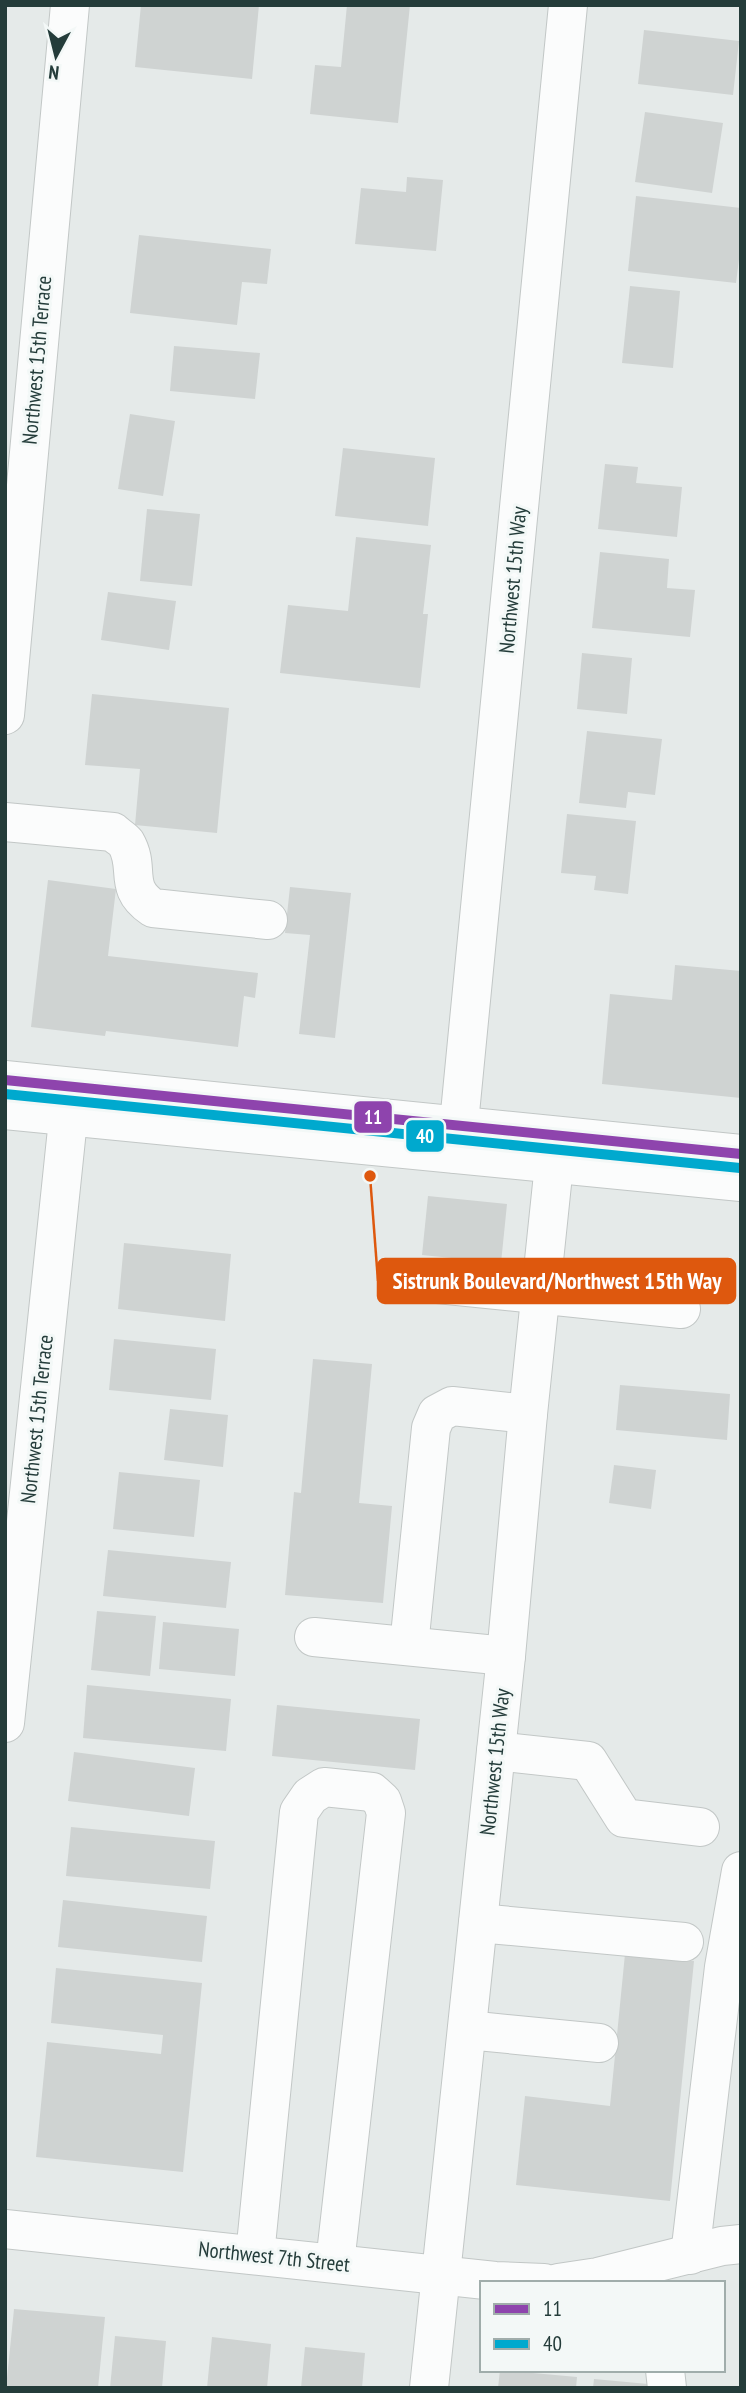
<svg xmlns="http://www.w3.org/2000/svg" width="746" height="2393" viewBox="0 0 746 2393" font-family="'PT Sans Narrow',sans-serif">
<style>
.building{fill:#cfd3d2}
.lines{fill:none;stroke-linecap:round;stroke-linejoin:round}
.minor-casing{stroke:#c2c7c6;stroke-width:40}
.minor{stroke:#fbfcfc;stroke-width:38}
.bus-1-casing{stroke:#f3f8f7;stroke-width:16}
.bus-2-casing{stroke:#f3f8f7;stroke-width:16}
.bus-1{stroke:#8e44ad;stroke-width:10}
.bus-2{stroke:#00a9ce;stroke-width:10}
.labels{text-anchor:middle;stroke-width:6;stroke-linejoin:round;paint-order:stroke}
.street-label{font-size:21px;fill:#243c3a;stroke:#f3f8f7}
.leader{fill:none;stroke:#de580e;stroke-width:2.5}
.callout-dot{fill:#de580e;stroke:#f3f8f7;stroke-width:2.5}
.callout{fill:#de580e;stroke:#de580e;stroke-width:2.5}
.callout-label{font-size:23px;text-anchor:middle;font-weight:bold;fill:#fff}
.line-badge{stroke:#f3f8f7;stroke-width:2.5}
.badge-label{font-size:19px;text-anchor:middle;font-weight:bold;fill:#fff}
</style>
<rect width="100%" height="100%" fill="#e5eae9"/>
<g class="building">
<path d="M141 5H259L252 79 135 67Z"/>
<path d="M347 5H410L398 123 310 114 315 65 341 67Z"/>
<path d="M644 30 739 41 733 95 638 84Z"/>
<path d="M645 112 723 123 712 193 635 182Z"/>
<path d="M407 177 443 180 436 251 355 244 361 188 406 192Z"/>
<path d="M636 196 741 208V243L736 283 628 271Z"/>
<path d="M139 235 271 249 267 284 242 282 237 325 130 313Z"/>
<path d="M630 286 680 291 673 368 622 363Z"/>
<path d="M174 346 260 353 255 399 170 391Z"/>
<path d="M130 414 175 421 163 496 118 489Z"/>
<path d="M343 448 435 458 428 526 335 516Z"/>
<path d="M605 464 638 467 636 483 682 487 677 537 598 529Z"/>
<path d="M147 509 200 514 192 586 140 581Z"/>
<path d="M356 537 431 545 423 614H428L420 688 280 673 288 605 348 611Z"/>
<path d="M600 552 669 559 667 588 695 590 690 637 592 628Z"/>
<path d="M108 592 176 601 169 650 101 640Z"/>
<path d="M582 653 632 658 627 714 577 709Z"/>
<path d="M92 694 229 708 217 833 135 825 140 769 85 765Z"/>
<path d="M587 731 662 739 655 795 628 792 626 808 579 803Z"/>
<path d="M567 814 636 821 628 894 594 890 596 876 561 873Z"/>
<path d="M48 880 116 889 108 956 258 973 255 998 244 996 238 1047 106 1031 105 1036 31 1027Z"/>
<path d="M290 887 351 893 335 1038 299 1034 310 935 285 933Z"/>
<path d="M675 965 741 971V1098L602 1084 610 994 672 1000Z"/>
<path d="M428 1196 507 1204 501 1263 422 1255Z"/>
<path d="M124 1243 231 1254 225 1321 118 1309Z"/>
<path d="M114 1339 216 1349 211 1400 109 1390Z"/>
<path d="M313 1359 372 1364 359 1503 392 1506 383 1603 285 1595 294 1492 301 1493Z"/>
<path d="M620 1385 730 1394 727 1440 616 1430Z"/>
<path d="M170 1409 228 1415 223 1467 164 1460Z"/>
<path d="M614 1465 656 1470 651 1509 609 1503Z"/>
<path d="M119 1472 200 1480 194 1537 113 1529Z"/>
<path d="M108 1550 231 1562 226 1608 103 1596Z"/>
<path d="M97 1611 156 1616 150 1676 91 1670Z"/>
<path d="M163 1622 239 1629 235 1676 159 1669Z"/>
<path d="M87 1685 231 1699 226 1751 83 1738Z"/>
<path d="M277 1705 420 1719 415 1770 272 1756Z"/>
<path d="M74 1752 195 1768 189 1816 68 1801Z"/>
<path d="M71 1827 215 1841 210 1889 66 1876Z"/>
<path d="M63 1900 207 1916 202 1962 58 1947Z"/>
<path d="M625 1954 694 1961 670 2201 516 2185 525 2096 610 2106Z"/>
<path d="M56 1968 202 1983 183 2172 36 2157 47 2042 161 2054 163 2035 51 2023Z"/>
<path d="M14 2309 105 2317 98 2388H6Z"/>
<path d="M115 2336 166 2341 162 2388H110Z"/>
<path d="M212 2337 271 2344 267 2388H207Z"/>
<path d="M305 2347 365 2353 362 2388H301Z"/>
<path d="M500 2370 577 2377 576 2388H498Z"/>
<path d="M594 2379 648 2384V2388H593Z"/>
</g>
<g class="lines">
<g class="minor-casing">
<g id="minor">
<path d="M5 715 70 5"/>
<path d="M5 822 113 832C117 836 123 839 126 843 141 869 122 887 153 908L268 920"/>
<path d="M5 1080 741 1154"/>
<path d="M5 1110 741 1182"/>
<path d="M456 1154 568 5"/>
<path d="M418 1282 681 1309"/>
<path d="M314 1637 506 1656"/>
<path d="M409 1646 431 1428 437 1414 452 1406 528 1414"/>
<path d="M5 1723 71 1091"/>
<path d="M496 1751 588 1761 624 1818 700 1827"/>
<path d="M478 1923 684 1942"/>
<path d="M467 2030 599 2043"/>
<path d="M5 2229 495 2281 544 2283"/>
<path d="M255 2255 299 1812 310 1796 324 1787 372 1792 382 1801 386 1813 335 2263"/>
<path d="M690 2255 724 1967 741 1871"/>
<path d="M558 2283 598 2277 722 2246 741 2244"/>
<path d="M665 2370 667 2388"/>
<path d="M429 2388 506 1656 528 1414 557 1136"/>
</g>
</g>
<use href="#minor" class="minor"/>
<g class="bus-1-casing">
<path id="bus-1" d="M5 1080 741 1154"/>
</g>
<g class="bus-2-casing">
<path id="bus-2" d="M5 1094 740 1168"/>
</g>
<use href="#bus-1" class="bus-1"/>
<use href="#bus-2" class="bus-2"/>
</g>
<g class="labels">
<g class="street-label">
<text transform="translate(37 360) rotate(-85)" y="7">Northwest 15th Terrace</text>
<text transform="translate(513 580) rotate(-85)" y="7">Northwest 15th Way</text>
<text transform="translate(37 1419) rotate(-84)" y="7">Northwest 15th Terrace</text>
<text transform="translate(495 1762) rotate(-84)" y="7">Northwest 15th Way</text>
<text transform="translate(274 2257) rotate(6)" y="7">Northwest 7th Street</text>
</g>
</g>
<path class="leader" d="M370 1176L378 1281"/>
<circle class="callout-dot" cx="370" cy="1176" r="7"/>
<rect class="callout" x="378" y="1259" width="357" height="44" rx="7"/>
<g class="callout-label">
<text x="557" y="1289">Sistrunk Boulevard/Northwest 15th Way</text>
</g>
<g class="line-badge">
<rect x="353" y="1100" width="40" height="34" rx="7" fill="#8e44ad"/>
<rect x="405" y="1119" width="40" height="34" rx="7" fill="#00a9ce"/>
</g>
<g class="badge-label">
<text x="373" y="1124">11</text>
<text x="425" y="1143">40</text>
</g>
<rect width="746" height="2393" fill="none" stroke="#243c3a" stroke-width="14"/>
<rect x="480" y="2281" width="245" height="91" fill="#f3f8f7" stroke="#a0adab" stroke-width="2"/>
<rect x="494" y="2304" width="35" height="10" fill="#8e44ad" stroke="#a0adab" stroke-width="2"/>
<text x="543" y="2316" font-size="21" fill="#243c3a">11</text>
<rect x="494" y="2339" width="35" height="10" fill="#00a9ce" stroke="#a0adab" stroke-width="2"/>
<text x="543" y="2351" font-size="21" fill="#243c3a">40</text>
<g transform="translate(56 56) rotate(187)" stroke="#f3f8f7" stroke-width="5" paint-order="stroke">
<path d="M0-5L12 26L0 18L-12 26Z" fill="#243c3a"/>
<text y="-10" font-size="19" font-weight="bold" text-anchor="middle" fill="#243c3a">N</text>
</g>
</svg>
